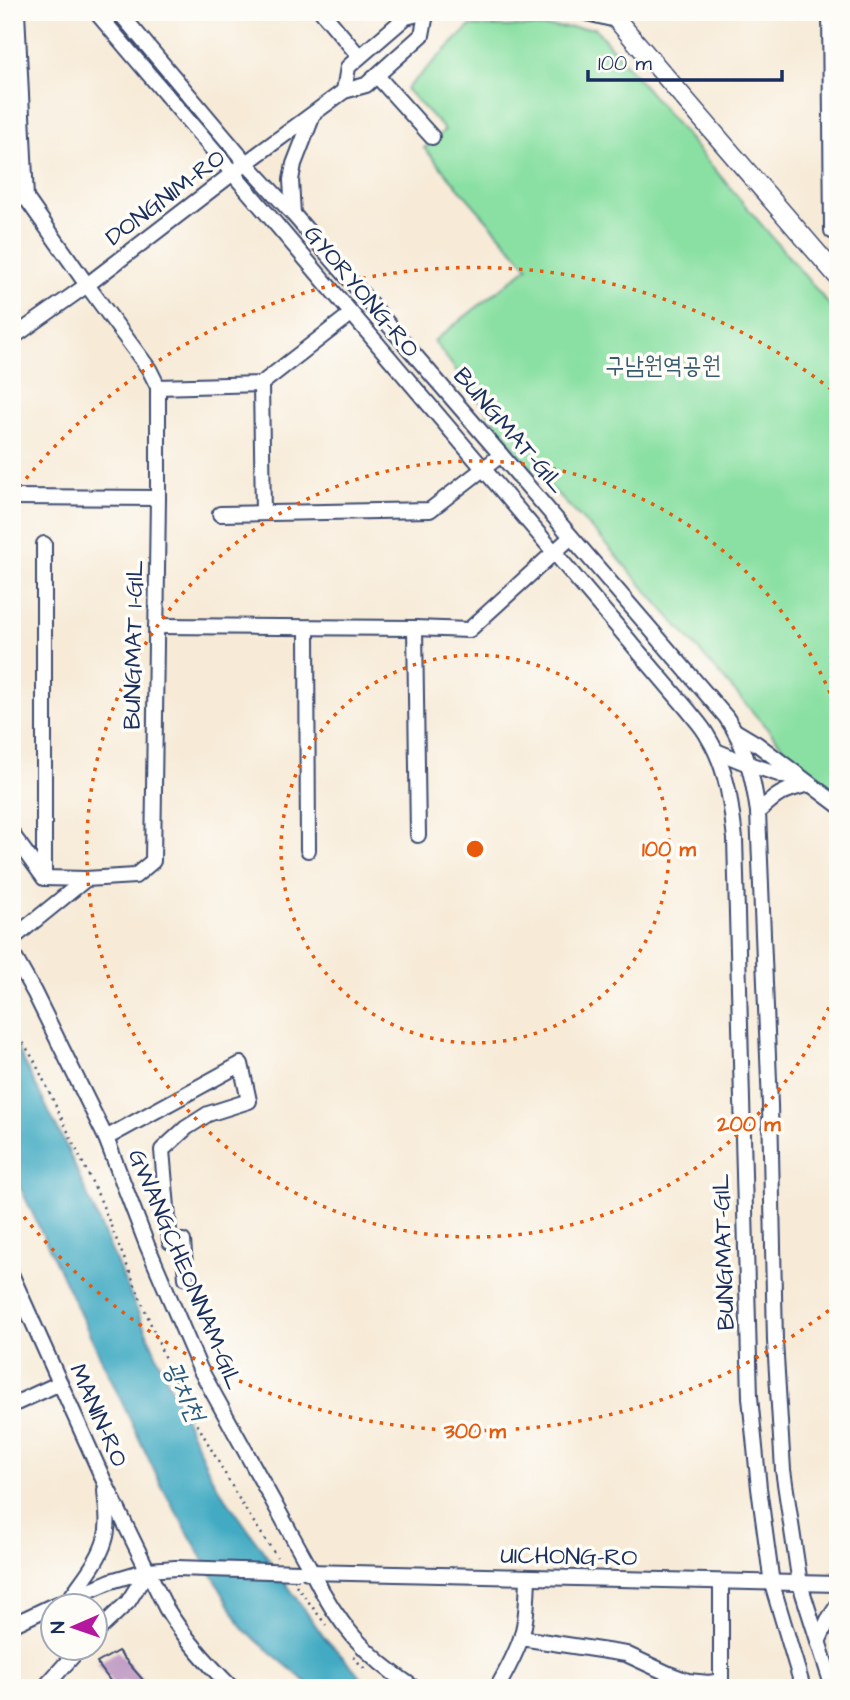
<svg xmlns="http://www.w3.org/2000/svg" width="850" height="1700" viewBox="0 0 850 1700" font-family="'Architects Daughter','Poor Story',sans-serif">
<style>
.green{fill:#8ae0a3;stroke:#528880;stroke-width:2}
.water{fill:#43abc3;stroke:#2f6d90;stroke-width:2}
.building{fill:#c29ec6}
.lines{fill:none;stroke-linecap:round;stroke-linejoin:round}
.minor-casing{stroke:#3c4b70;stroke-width:18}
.major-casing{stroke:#3c4b70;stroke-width:21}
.path{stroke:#3c4b70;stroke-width:2.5;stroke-dasharray:2 5;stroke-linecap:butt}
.minor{stroke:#fff;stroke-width:14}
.major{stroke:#fff;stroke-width:18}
.minor-bridge-casing{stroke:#3c4b70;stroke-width:18;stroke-linecap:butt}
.minor-bridge{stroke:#fff;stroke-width:14}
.ring{fill:none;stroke:#e8590c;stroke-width:3.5;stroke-dasharray:3.5 7}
.labels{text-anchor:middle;stroke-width:7;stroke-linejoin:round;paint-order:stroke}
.street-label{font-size:24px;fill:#1b2f5e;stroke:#fdfcf7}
.park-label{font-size:24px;fill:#375b6f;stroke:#fdfcf7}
.water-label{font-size:26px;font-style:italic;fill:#295a81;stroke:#fdfcf7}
.centre{fill:#e8590c;stroke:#fdfcf7;stroke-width:3.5}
.ring-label{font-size:21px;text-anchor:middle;font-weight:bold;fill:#e8590c;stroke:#fdfcf7;stroke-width:7;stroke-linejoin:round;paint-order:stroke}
</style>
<rect width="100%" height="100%" fill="#fdfcf7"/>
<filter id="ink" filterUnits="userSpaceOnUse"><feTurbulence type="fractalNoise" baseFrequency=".0143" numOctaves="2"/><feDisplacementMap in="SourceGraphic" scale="14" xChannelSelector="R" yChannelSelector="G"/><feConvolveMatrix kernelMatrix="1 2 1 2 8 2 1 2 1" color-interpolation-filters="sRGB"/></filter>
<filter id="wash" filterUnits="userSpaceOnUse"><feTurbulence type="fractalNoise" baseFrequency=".00686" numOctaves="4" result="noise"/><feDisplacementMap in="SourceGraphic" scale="28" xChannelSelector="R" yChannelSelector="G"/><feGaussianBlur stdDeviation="1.57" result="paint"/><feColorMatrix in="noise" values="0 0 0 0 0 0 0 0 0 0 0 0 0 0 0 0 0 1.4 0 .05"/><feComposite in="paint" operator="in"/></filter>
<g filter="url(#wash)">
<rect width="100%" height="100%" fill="#f7ebd8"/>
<path class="green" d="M470 26 595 28 838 315V792L785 749 599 536 526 463 434 341 528 267 424 148 445 130 406 89Z"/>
<path class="water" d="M12 1038 67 1148 168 1382 213 1480 324 1637 372 1688H313L243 1629 162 1487 12 1170Z"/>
<g id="blocks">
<path class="building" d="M118 1651 150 1688H127L123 1681 114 1686 97 1663Z"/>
</g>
</g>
<g filter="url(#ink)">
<use href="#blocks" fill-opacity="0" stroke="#3c4b70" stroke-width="2"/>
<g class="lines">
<g class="minor-casing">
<g id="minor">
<path d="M17 12 26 198"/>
<path d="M96 12 688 710C695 719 703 727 708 737 727 768 731 803 735 839L750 1397 759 1488 772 1584 803 1688"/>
<path d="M119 12 246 163 293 214 501 455 726 717C746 745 753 778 758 812L770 1105 775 1341 783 1470 800 1584 833 1688"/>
<path d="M322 12 359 56"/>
<path d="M583 12 616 20V17"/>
<path d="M830 12 832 231"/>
<path d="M377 76 432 137"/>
<path d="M344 91 348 67 406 17 427 12"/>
<path d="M12 199 26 198 87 285 149 369 158 387V498L153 861 135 876 86 879 12 939"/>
<path d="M293 214 291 180 294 164 313 115"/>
<path d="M12 338 87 285 246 163 344 91 366 85 422 35 426 14"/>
<path d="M261 384 263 513"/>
<path d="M158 387 261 384 351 314"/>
<path d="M12 497 158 498"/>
<path d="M220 514 430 510 501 455"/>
<path d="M44 544V878"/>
<path d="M156 626 415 628 469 630 571 537"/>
<path d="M307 628 308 850"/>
<path d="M415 628 418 835"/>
<path d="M737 732 757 744 838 805"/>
<path d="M716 751 748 764 797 780"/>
<path d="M758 812C776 795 783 790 807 785"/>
<path d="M12 834 44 878 86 879"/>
<path d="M12 953 34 992 106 1138 147 1245 200 1369 312 1572C338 1625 365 1655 414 1688"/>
<path d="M106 1138 241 1064 249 1101 208 1114 186 1128 162 1150 170 1242 183 1241 186 1278"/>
<path d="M12 1276 104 1481 166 1608C184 1638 207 1663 232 1688"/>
<path d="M12 1405 60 1383"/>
<path d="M307 1572 838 1584"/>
<path d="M71 1597C83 1579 99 1561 105 1540 110 1524 106 1506 105 1490"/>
<path d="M53 1606 111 1581 148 1570 176 1568"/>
<path d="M12 1625 52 1606"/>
<path d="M94 1634 128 1602 148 1570"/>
<path d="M521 1638 626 1654 669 1674 688 1681 709 1683 721 1681V1583"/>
<path d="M818 1642 828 1620 838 1605"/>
<path d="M44 1688 80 1648"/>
<path d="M497 1688C506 1672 515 1656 521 1638 527 1619 527 1598 528 1578"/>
</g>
</g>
<g class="major-casing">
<path id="major" d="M610 12 838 277"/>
</g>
<g class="path">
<path d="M12 1025 34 1060 100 1199 176 1386 243 1506 277 1557"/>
<path d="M296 1585 326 1625"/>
<path d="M353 1657 365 1669"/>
</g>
<use href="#minor" class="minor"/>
<use href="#major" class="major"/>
<g class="minor-bridge-casing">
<path id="minor-bridge" d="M176 1568 299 1572"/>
</g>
<use href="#minor-bridge" class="minor-bridge"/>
</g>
</g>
<g class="ring">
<circle cx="475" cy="849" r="194"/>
<path d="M837 988A388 388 0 1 1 837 710"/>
<path d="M837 1304A582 582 0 0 1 13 1203M13 495A582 582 0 0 1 837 394"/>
</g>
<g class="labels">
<g class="street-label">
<text transform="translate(165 197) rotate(-37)" y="8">DONGNIM-RO</text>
<text transform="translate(362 291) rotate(50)" y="8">GYORYONG-RO</text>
<text transform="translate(510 430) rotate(49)" y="8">BUNGMAT-GIL</text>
<text transform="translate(133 645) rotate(-89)" y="8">BUNGMAT 1-GIL</text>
<text transform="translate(723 1252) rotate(-92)" y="8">BUNGMAT-GIL</text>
<text transform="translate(186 1269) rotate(67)" y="8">GWANGCHEONNAM-GIL</text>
<text transform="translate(99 1415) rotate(66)" y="8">MANIN-RO</text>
<text transform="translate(569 1556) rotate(1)" y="8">UICHONG-RO</text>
</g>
<g class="park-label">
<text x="663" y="373">구남원역공원</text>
</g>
<g class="water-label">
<text transform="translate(185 1391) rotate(65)" y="9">광치천</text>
</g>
</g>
<circle cx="475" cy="849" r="10" class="centre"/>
<g class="ring-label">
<text x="669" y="856">100 m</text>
<text x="749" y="1131">200 m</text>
<text x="475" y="1438">300 m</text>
</g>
<rect width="850" height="1700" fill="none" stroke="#fdfcf7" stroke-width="42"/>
<g transform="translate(74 1627) rotate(268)"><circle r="33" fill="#fdfcf7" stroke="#a3aaba" stroke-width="2"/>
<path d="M0-5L12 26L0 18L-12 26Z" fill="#b5179e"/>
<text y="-10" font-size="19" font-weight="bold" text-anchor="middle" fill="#1b2f5e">N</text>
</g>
<path d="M588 70v10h194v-10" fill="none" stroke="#1b2f5e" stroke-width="3.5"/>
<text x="598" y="70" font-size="21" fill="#1b2f5e" stroke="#fdfcf7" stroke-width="5" paint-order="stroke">100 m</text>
</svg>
